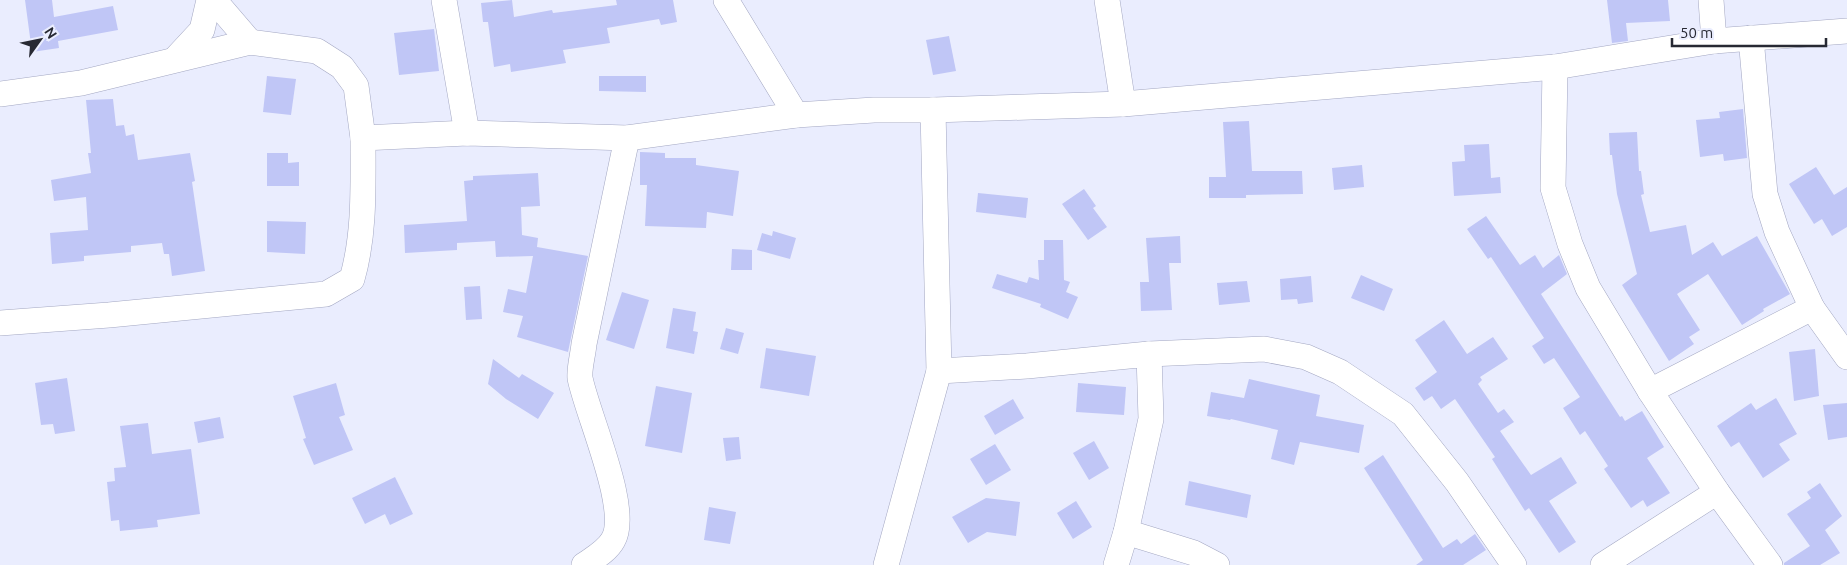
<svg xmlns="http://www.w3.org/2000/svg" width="1847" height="565" viewBox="0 0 1847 565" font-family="Ubuntu,sans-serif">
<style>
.building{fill:#c0c6f6}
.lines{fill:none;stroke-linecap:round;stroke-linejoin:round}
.street-casing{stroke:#a3a7c2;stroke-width:26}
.street{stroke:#fff;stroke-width:25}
</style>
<rect width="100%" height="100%" fill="#eaedfe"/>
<g class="building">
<path d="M25 0H52L54 17 113 6 118 30 58 41 59 48 32 52Z"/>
<path d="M512 0 514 17 552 10 553 13 617 5 616 0H673L677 22 661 25 659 19 607 28 610 43 563 50 566 63 511 72 510 64 494 67 488 22H483L481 3Z"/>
<path d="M1607 0H1668L1670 21 1626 23 1628 41 1612 43Z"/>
<path d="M434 29 439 71 399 75 394 33Z"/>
<path d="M949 36 956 71 933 75 926 40Z"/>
<path d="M267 76 296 79 291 115 263 112Z"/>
<path d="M599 76H646V92L599 91Z"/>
<path d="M113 99 116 126 124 125 126 136 134 134 138 160 190 153 195 181 192 182 205 271 172 276 169 254H164L162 243 131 246V252L84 256V261L52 264 50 233 88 230 86 197 54 201 51 180 91 173 88 153H91L86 100Z"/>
<path d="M1743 109 1747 158 1724 161 1723 154 1700 157 1696 120 1720 118 1719 112Z"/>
<path d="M1249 121 1252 171H1302L1303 194 1246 195V198H1209V177H1226L1223 122Z"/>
<path d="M1637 132 1639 171H1641L1644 194 1641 195 1650 232 1686 225 1692 255 1713 242 1722 256 1757 236 1790 294 1763 309 1764 311 1742 325 1708 274 1677 294 1700 330 1689 337 1694 344 1669 361 1622 285 1637 274 1617 194 1612 155H1610L1609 133Z"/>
<path d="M1489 144 1491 178 1500 177 1501 193 1454 196 1452 162 1465 161 1464 145Z"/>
<path d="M640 152 665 153V158H696V165L739 171 733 216 707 212 706 228 645 226 647 185H640Z"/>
<path d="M267 153H288V163L299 162V186H267Z"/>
<path d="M1362 165 1364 187 1334 190 1332 168Z"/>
<path d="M1816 167 1834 195 1847 187V227L1832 236 1822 219 1814 224 1789 184Z"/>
<path d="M538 173 540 206 521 207 522 235 538 238 537 247 588 256 568 352 517 337 523 316 503 312 508 289 526 293 533 256 496 257 495 241 457 243V250L405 253 404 225 467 221 464 181 473 180V176Z"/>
<path d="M1084 189 1096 206 1093 208 1107 227 1088 240 1062 204Z"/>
<path d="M978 193 1028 198 1026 218 976 212Z"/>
<path d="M1486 216 1520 265 1535 255 1543 268 1559 255 1567 274 1541 294 1620 417 1622 416 1625 421 1642 411 1664 447 1647 458 1670 493 1647 507 1643 500 1631 508 1604 469 1608 466 1585 431 1580 435 1563 408 1580 397 1554 358 1544 364 1532 346 1544 338 1491 257 1488 259 1467 229Z"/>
<path d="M267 221 306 222 305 254 267 252Z"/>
<path d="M773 231 796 238 790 259 757 250 762 233 772 236Z"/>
<path d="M1180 236 1181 263H1169L1172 310 1141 311 1140 282H1149L1146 238Z"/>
<path d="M1044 240H1063L1064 280 1070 282 1066 292 1078 297 1068 319 1040 307 1041 304 992 288 997 274 1027 283 1029 277 1039 280 1038 260H1044Z"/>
<path d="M732 249 752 250V270H731Z"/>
<path d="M1361 275 1393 289 1384 311 1351 298Z"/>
<path d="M1311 276 1313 302 1298 304 1297 299 1281 300 1280 279Z"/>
<path d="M1247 281 1250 302 1219 305 1217 283Z"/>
<path d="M480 286 482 319 466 320 464 287Z"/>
<path d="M622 292 649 300 634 349 606 340Z"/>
<path d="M673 308 696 312 693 331 698 332 694 354 666 348Z"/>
<path d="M1444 320 1467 354 1493 337 1508 359 1480 377 1482 380 1478 384 1498 413 1504 409 1514 422 1500 431 1531 475 1561 457 1577 483 1549 501 1576 542 1559 553 1529 508 1525 511 1492 459 1495 457 1455 399 1441 409 1432 396 1424 401 1415 388 1437 372 1415 340Z"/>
<path d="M726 328 744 333 738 354 720 349Z"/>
<path d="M766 348 816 356 809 396 760 388Z"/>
<path d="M1815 349 1819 396 1794 401 1789 352Z"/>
<path d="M493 359 519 378 522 374 554 393 538 419 506 399 488 384Z"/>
<path d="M67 378 75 431 55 434 53 424 41 425 35 383Z"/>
<path d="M1249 379 1320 395 1316 416 1364 425 1359 453 1300 442 1294 465 1271 459 1278 430 1231 419 1230 420 1207 416 1211 392 1244 398Z"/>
<path d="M336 383 345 415 339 417 353 450 314 465 303 439 306 438 293 396Z"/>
<path d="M1078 383 1126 387 1124 415 1076 412Z"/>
<path d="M656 386 692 393 682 453 645 446Z"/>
<path d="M1776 398 1797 434 1779 444 1790 460 1763 478 1739 442 1731 447 1717 426 1751 403 1756 410Z"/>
<path d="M1013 399 1024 418 995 435 984 416Z"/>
<path d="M1847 403V437L1828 440 1823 405Z"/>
<path d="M220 417 224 438 198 443 194 422Z"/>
<path d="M148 423 152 454 191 449 200 514 157 520 158 527 120 531 119 520 111 521 107 482 115 481 114 468 126 467 120 426Z"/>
<path d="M739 437 741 459 726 461 723 438Z"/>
<path d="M1094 441 1109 468 1089 480 1073 453Z"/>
<path d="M995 444 1011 470 986 485 970 459Z"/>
<path d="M1383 455 1443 548 1457 539 1461 544 1475 534 1486 550 1463 565H1416L1423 560 1364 468Z"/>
<path d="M395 477 413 514 390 525 385 514 365 524 352 498Z"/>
<path d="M1189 481 1251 495 1247 518 1185 505Z"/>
<path d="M1820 483 1842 516 1825 530 1840 553 1820 565H1784V563L1810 546 1787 514 1811 498 1807 492Z"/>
<path d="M986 498 1020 502 1016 536 987 532 968 543 952 517Z"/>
<path d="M1076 501 1092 527 1073 539 1057 513Z"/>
<path d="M709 507 736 512 730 544 704 540Z"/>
</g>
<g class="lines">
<g class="street-casing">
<g id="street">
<path d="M214 0 250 42"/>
<path d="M444 0 467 133"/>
<path d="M726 0 796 115"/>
<path d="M1107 0 1123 104"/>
<path d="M1711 0 1714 41"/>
<path d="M1751 38 1765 194 1777 232 1812 308"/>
<path d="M176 58 202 30 209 0"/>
<path d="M1555 67 1553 188 1570 244 1588 288 1650 391 1812 308 1847 357"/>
<path d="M0 94 81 83 250 42 317 51 342 67 356 86 363 138"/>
<path d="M933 110 939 371 1027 366 1149 354 1151 419 1126 532 1116 565"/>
<path d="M0 323 109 315 326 294 352 279C365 234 363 186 363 138L467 133 627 138 796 115 874 110H933L1123 104 1555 67 1714 41 1847 31"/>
<path d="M1149 354 1264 349 1306 357 1340 372 1403 414 1457 482 1514 565"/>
<path d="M1650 391 1717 492 1770 565"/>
<path d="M1126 532 1194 553 1217 565"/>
<path d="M584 565C594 558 607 551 613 540 631 510 587 414 580 378 579 368 583 355 584 344L627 138"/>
<path d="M886 565 939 371"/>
<path d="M1603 565 1717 492"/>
</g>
</g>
<use href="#street" class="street"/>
</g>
<g transform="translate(40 40) rotate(57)" stroke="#eaedfe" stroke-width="4" paint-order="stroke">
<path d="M0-4L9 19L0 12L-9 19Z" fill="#272933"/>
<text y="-8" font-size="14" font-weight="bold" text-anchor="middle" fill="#272933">N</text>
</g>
<path d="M1672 38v8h154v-8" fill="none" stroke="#272933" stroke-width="2.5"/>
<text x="1680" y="38" font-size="15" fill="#272933" stroke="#eaedfe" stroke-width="4" paint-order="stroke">50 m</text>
</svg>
